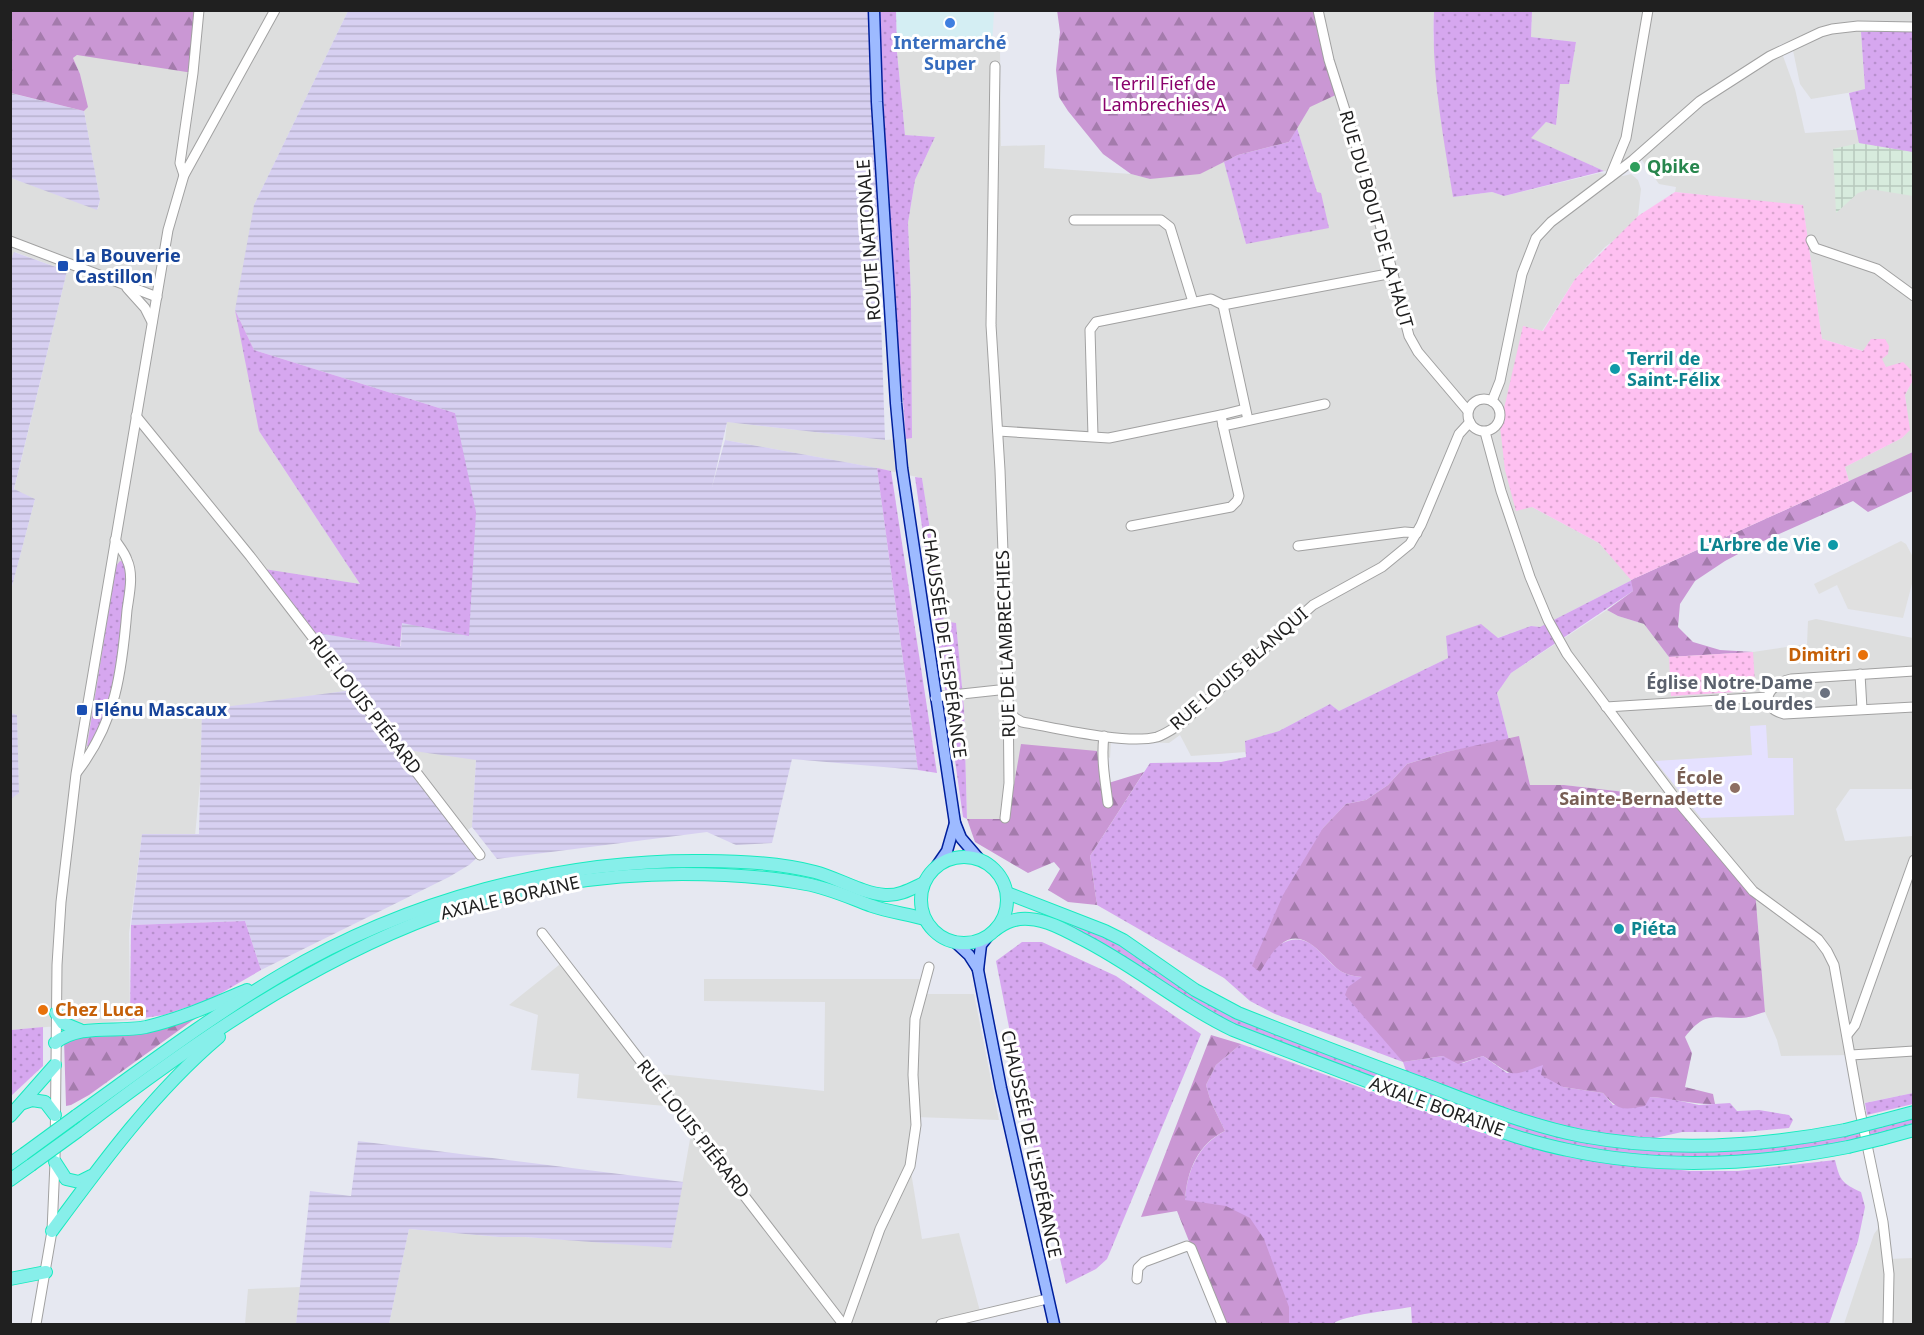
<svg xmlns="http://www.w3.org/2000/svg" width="1924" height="1335" viewBox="0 0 1924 1335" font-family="'Noto Sans',sans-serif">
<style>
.residential{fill:#dddede}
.commercial{fill:#d4eef3}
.industrial{fill:url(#industrial-grid)}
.education{fill:#e5e1ff}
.farmland{fill:url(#farmland-rules)}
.grass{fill:url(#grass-dots)}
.forest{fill:url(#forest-firs)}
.park{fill:url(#park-dots)}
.parking{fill:#e0e0e0}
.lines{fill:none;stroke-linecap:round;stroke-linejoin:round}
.minor-casing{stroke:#a1a1a1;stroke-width:11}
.major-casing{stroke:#001f9c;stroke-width:13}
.highway-casing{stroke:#17ebbf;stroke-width:14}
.minor{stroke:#fff;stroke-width:9}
.major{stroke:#9dbaff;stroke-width:10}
.highway{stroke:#87efea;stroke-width:12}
.highway-bridge-casing{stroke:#17ebbf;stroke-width:14;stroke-linecap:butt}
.highway-bridge{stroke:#87efea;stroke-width:12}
.shop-dot{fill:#3f7fe0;stroke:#fff;stroke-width:2}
.leisure-dot{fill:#2e9e5b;stroke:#fff;stroke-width:2}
.transit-dot{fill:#1a4fb4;stroke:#fff;stroke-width:2}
.culture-dot{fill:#0f9aa8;stroke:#fff;stroke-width:2}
.food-dot{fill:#e8710a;stroke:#fff;stroke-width:2}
.worship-dot{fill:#6b7280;stroke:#fff;stroke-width:2}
.education-dot{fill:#8d6e63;stroke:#fff;stroke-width:2}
.labels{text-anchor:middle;stroke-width:6;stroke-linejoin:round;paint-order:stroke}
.shop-label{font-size:18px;font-weight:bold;fill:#366cbe;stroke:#fff}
.park-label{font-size:18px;fill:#8a026c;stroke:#fff}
.leisure-label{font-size:18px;font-weight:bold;fill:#27864d;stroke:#fff;text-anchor:start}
.street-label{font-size:18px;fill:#202020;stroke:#fff}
.transit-label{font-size:18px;font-weight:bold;fill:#164399;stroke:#fff;text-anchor:start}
.culture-label{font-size:18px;font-weight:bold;fill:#0d838f;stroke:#fff;text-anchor:start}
.food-label{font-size:18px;font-weight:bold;fill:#c56008;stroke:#fff;text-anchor:end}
.worship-label{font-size:18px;font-weight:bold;fill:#5b616d;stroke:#fff;text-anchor:end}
.education-label{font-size:18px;font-weight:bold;fill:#785e54;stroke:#fff;text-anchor:end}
</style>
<defs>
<pattern id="industrial-grid" width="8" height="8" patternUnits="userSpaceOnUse" patternTransform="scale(1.5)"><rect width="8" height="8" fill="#d7ebdd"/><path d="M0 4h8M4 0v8" fill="none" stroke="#b8c9bd"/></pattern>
<pattern id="farmland-rules" width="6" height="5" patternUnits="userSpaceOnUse" patternTransform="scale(1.5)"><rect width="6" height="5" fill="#d7d0f1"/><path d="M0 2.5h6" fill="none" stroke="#b8b2ce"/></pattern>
<pattern id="grass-dots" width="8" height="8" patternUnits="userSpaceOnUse" patternTransform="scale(1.5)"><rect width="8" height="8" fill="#d6a7ef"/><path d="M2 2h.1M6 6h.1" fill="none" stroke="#b78fcd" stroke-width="1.8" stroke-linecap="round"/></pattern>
<pattern id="forest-firs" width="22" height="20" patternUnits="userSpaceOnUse" patternTransform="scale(1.5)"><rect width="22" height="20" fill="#ca97d4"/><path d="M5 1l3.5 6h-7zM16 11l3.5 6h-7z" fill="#a47bac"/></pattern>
<pattern id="park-dots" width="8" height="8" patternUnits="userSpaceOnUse" patternTransform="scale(1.5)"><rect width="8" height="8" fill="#fec0f1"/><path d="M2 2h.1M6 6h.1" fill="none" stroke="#d9a5ce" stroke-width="1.8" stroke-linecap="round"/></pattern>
</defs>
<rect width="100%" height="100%" fill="#e6e8f1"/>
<g class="residential">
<path d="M199 11H348L254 205 259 431 360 584 266 570 356 686 353 690 202 711 201 772 195 836 142 835 129 933 130 1020 11 1030 10 799 19 793 17 715 10 713 11 590 35 499 14 490 67 271 15 252 11 262V178L98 209 100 200 84 111 87 107 80 74 73 58 77 55Z"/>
<path d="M1318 11H1434L1433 36 1453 197 1492 192 1504 196 1600 173 1623 176 1631 174 1638 180 1641 189 1638 216 1621 235 1605 247 1575 279 1542 331 1523 326 1532 507 1599 543 1632 580 1540 627 1531 626 1497 638 1447 636 1448 658 1339 711 1330 704 1279 731 1245 741 1246 752 1191 756 1180 735 1169 743 1111 741 1110 758 1097 751 1008 819H967L964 708 956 624 944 621 922 478 876 468 725 440 727 422 885 440 912 438 911 296 908 223 915 180 935 137 905 135 897 51 1000 46 1001 146 1045 145 1044 168 1131 174 1150 179 1216 166 1224 162 1246 244 1317 193 1297 128 1310 107Z"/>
<path d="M1532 11H1913V23L1857 22 1861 32 1865 90 1811 99 1800 84 1791 41 1779 45 1795 89 1805 133 1913 126V457L1849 481 1845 467 1902 438 1909 430 1905 395 1912 382 1886 367 1881 359 1864 351 1822 339 1803 206 1675 192 1676 187 1659 184 1641 159 1625 173 1604 171 1530 138 1546 122 1556 124 1560 83 1569 84 1576 42 1531 37Z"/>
<path d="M1607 610 1618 616 1644 624 1669 657 1753 652 1807 644 1808 621 1816 619 1913 638V789H1850L1836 809 1845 841 1913 836V1093L1859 1104 1851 1055 1781 1056 1777 1040 1765 1012 1755 890 1676 794 1651 795 1564 785H1530L1519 737 1509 740 1497 693 1511 673Z"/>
<path d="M407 750 476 759 472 827 463 833 402 754Z"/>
<path d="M564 961 650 1073 824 1091 825 1002 704 1001V979H926L922 994H974L999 1120 916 1117 910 1166 922 1239 959 1233 981 1315 941 1324H389L409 1229 499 1237H525L671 1247 692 1128 676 1107 577 1098 579 1074 531 1070 538 1015 509 1005Z"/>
<path d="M1883 1222 1888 1259 1913 1258V1324H1844L1874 1234Z"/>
<path d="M301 1287 296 1324H245L248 1289Z"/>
</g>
<path class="commercial" d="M896 11H994L992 47 897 51Z"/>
<path class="industrial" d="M1859 143 1913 152V196L1870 189 1858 193 1836 213 1833 149Z"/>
<path class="education" d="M1766 725 1768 758H1793L1794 815 1701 818 1655 761 1752 755 1750 726Z"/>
<g class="farmland">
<path d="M348 11H871L885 440 727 422 712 487 725 440 877 468 918 770 792 759 772 843 736 845 707 832 497 859 472 827 476 760 407 750 312 632 401 646 402 623 455 413 254 350 235 310 254 205Z"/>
<path d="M10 93 84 111 100 200 97 210 11 178Z"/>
<path d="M14 252 67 271 14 489 35 499 11 590 10 262Z"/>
<path d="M353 690 480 855 469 865 449 877 261 970 245 921 131 925 142 834H199L202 710Z"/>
<path d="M11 713 17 715 19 793 11 799Z"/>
<path d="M358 1141 683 1182 671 1248 525 1237H499L409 1229 389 1324H296L310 1191 351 1196Z"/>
</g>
<g class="grass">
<path d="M879 11H896L897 52 905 135 935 137 915 180 908 223 911 296 912 438 906 439 890 240Z"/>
<path d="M1434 11H1532L1531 37 1576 42 1569 84H1560L1556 125 1546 122 1531 138 1604 171 1504 196 1492 192 1453 197C1443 135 1431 73 1434 11Z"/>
<path d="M1913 31V152L1859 143 1849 93 1865 89 1861 32Z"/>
<path d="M1297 128 1317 192 1321 193 1329 228 1246 244 1224 162 1238 155 1289 142Z"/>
<path d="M235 310 254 350 455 413 476 512 469 636 402 623 400 647 312 632 264 569 360 584 259 431Z"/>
<path d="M877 468 891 471 937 773 918 770Z"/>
<path d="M915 477 922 478 944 621 956 623 964 708 967 819 963 817Z"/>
<path d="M120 561 125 562 128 569 116 689 90 747 87 746 116 566Z"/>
<path d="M1632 580 1633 591 1511 673 1497 693 1509 740 1446 752 1407 764 1388 785 1366 800 1346 804 1323 828 1279 945C1308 928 1319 954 1339 970 1346 975 1354 976 1362 977L1403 1062 1443 1056 1463 1063 1483 1056 1507 1073 1544 1064 1563 1087 1603 1093 1613 1105 1649 1097 1666 1098 1699 1105 1730 1103 1737 1111 1759 1110 1789 1115 1793 1120 1789 1128 1745 1132H1682L1655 1138 1605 1134 1533 1119 1498 1108 1406 1071 1403 1062 1275 1014 1250 1001 1224 978 1097 905 1090 856 1150 763 1221 762 1246 757 1245 741 1279 731 1330 704 1339 711 1448 658 1446 636 1481 624 1498 638 1531 626 1540 627Z"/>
<path d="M1036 912 1071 922 1107 937 1176 984 1211 1005 1506 1121 1699 1150 1913 1117V1124C1772 1167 1641 1169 1499 1126L1222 1019 1083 933Z"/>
<path d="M245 921 261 970 211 999 164 1015 130 1020 131 925Z"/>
<path d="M1022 942H1042L1116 976 1201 1034 1107 1259 1096 1269 1066 1284 1027 1119 996 961Z"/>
<path d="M43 1027V1066L11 1096V1030Z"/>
<path d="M1241 1044 1490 1135 1573 1158 1690 1171H1738L1835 1160C1840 1181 1842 1183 1861 1192L1865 1207 1858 1241 1829 1324H1412L1411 1307C1394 1310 1343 1315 1333 1324H1222L1185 1200C1187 1171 1198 1145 1225 1131L1211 1102 1206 1085 1216 1065Z"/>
<path d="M1913 1093V1104L1867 1115 1865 1103Z"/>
</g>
<g class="forest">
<path d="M1057 10 1318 11 1340 93 1310 107 1289 142 1238 155 1200 174 1150 179 1131 174 1103 154 1068 111 1059 97 1056 70 1060 32Z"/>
<path d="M11 11H199L193 73 77 55 73 58 80 74 88 107 84 111 11 93Z"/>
<path d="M1913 452V491L1868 512 1853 501 1759 543 1725 561 1695 581 1680 604 1678 627 1693 642 1720 650 1753 652 1669 657 1644 624 1618 616 1607 610 1633 591 1631 580Z"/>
<path d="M1519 736 1530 785H1564L1651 795 1676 794 1755 890 1765 1012C1757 1014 1749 1018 1741 1018 1713 1018 1705 1011 1685 1037L1692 1053 1685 1087 1713 1094 1715 1104C1693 1105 1672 1098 1650 1097L1645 1106C1623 1110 1618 1111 1603 1093L1563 1087 1541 1075 1543 1065C1507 1078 1514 1076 1483 1056L1458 1064 1443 1056 1403 1062 1345 995 1348 987 1362 977C1354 976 1346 975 1339 970 1323 957 1303 925 1280 945 1272 951 1266 963 1260 972L1252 966 1283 895 1323 828 1346 804 1366 800 1388 785 1407 764 1446 752Z"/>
<path d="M1021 744 1097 751 1102 785 1144 772 1090 856 1097 905 1068 902 1048 890 1060 869 1054 862 1028 873 975 842 967 819H1008Z"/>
<path d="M196 1018 89 1095 71 1105 66 1106 64 1040 76 1037 115 1036Z"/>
<path d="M1211 1035 1241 1044 1216 1065 1206 1085 1211 1102 1225 1131C1198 1144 1187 1170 1185 1200L1226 1206 1250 1218 1264 1239 1289 1307V1324H1222L1177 1211 1141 1217Z"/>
</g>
<g class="park">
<path d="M1675 192 1803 205 1822 339 1863 351 1871 339H1885L1889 346 1888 354 1882 359 1886 367 1903 362 1911 370 1912 382 1905 395 1910 430 1902 438 1845 467 1849 481 1631 580 1599 543 1532 507 1516 511 1505 470 1500 426 1523 326 1543 331 1575 279 1638 216Z"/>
<path d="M1753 652 1755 683H1751L1752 691 1671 696 1669 657Z"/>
</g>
<g class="parking">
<path d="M1901 541 1906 544 1914 559 1913 580 1903 618 1848 609 1837 585 1819 594 1814 584Z"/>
<path d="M1913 674V704L1873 706 1868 702V678Z"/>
</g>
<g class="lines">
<g class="minor-casing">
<g id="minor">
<path d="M1318 10 1329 60 1374 201 1409 336 1418 352 1468 411"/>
<path d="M995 66 991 325 1000 470 1008 689 1009 783 1005 818"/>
<path d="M184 175 180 163 193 73 199 10"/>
<path d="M1610 177 1626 138 1648 10"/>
<path d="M1074 220H1161L1170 227 1193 302"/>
<path d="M1811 240 1815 248 1877 269 1914 296"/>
<path d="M10 241 157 297"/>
<path d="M127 288 145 308 152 322"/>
<path d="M1223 305 1248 420"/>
<circle cx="1484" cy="415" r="16"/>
<path d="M1492 401 1500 381 1522 274 1536 238 1551 222 1633 160 1700 101 1770 56 1821 32 1832 29 1858 26 1914 27"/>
<path d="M1221 415 1245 409"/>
<path d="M136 416 250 556 480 855"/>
<path d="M998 431 1109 438 1221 415 1223 426 1325 404"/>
<path d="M1485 432 1501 491 1530 577 1548 620 1567 654 1675 798 1753 891 1818 939 1827 951 1834 965 1860 1111 1883 1222 1889 1274 1888 1324"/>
<path d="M1093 436 1090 330 1096 322 1211 299 1223 305 1393 273"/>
<path d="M1131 526 1231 507 1237 501 1239 496 1223 426"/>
<path d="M1298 546 1405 532 1417 533"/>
<path d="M1914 671 1791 679C1768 684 1756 706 1784 714L1914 707"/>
<path d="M1860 674 1862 709"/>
<path d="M935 698 943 696 1008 689"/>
<path d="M1606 707 1768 697"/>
<path d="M1009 710 1015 718 1022 722C1056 728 1126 745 1157 737 1166 734 1174 728 1182 723L1313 605 1382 567 1410 544 1421 525 1459 434 1470 422"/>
<path d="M1104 736C1101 758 1105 780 1108 803"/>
<path d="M77 772C116 722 122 671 127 610 129 595 134 575 127 560 125 553 119 546 115 540"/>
<path d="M542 933 843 1324"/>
<path d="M1847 1035 1855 1025 1914 860"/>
<path d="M1851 1055 1914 1051"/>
<path d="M1137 1279 1138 1268 1144 1262 1187 1246 1191 1248 1222 1324"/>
<path d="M36 1324 52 1231 55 1162 57 965 61 902 76 774 168 230 184 175 275 10"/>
<path d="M846 1324 880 1229 910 1166 916 1125 913 1075 915 1019 929 967"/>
<path d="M941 1324 1047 1299"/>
</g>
</g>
<g class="major-casing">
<g id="major">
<path d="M874 10 877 102 896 403 902 468 955 823 961 838 979 859"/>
<path d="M936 867 947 851 955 823"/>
<path d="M988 936 981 945 978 970 1001 1088 1054 1324"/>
<path d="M955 942 969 955 978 969"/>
</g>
</g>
<g class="highway-casing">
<g id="highway">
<circle cx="964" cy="900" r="43"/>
<path d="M1007 893 1105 931 1123 940 1195 990 1238 1013C1303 1039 1369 1064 1434 1088 1483 1107 1531 1126 1582 1136 1668 1152 1759 1147 1845 1130"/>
<path d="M995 930C1006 922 1015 918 1029 919 1047 920 1065 930 1080 938 1134 965 1179 1004 1233 1030 1297 1055 1361 1079 1425 1103 1472 1121 1518 1140 1568 1150 1660 1170 1756 1165 1848 1147"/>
<path d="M56 1013 63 1023 80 1030"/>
<path d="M55 1043C80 1023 116 1033 146 1027 181 1019 214 1004 247 990"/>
<path d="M23 1103 32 1100 45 1102 55 1115"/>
<path d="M10 1116 55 1065"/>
<path d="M76 1116C143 1068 210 1017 281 975 407 900 559 859 705 861 741 861 780 863 815 872 838 878 861 893 885 895 899 896 911 889 924 883"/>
<path d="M1880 1121 1914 1112"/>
<path d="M78 1131C189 1046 305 964 437 915 510 888 604 874 682 874 723 874 765 876 806 884 829 888 850 898 872 906 889 912 908 914 925 919"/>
<path d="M1881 1139 1914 1130"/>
<path d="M55 1162 66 1179 79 1182 91 1176"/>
<path d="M10 1164 24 1154"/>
<path d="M10 1180 31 1165"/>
<path d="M52 1231C102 1163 154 1092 219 1037"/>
<path d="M10 1279 46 1272"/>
</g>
</g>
<use href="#minor" class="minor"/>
<use href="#major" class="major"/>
<use href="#highway" class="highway"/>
<g class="highway-bridge-casing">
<g id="highway-bridge">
<path d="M1845 1130 1880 1121"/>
<path d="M1848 1147 1881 1139"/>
<path d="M24 1154 76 1116"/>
<path d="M31 1165 78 1131"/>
</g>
</g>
<use href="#highway-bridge" class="highway-bridge"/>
</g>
<circle class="shop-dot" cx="950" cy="23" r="6"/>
<circle class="leisure-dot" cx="1635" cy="167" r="6"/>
<g class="transit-dot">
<rect x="57" y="260" width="12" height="12" rx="3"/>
<rect x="76" y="704" width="12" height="12" rx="3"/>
</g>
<g class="culture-dot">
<circle cx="1615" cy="369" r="6"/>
<circle cx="1833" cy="545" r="6"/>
<circle cx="1619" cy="929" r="6"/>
</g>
<g class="food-dot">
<circle cx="1863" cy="655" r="6"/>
<circle cx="43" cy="1010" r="6"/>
</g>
<circle class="worship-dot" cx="1825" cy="693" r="6"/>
<circle class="education-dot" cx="1735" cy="788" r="6"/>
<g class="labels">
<g class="shop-label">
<text x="950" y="49">Intermarché<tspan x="950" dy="21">Super</tspan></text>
</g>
<g class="park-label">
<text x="1164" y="90">Terril Fief de<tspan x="1164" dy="21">Lambrechies A</tspan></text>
</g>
<g class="leisure-label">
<text x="1647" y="173">Qbike</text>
</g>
<g class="street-label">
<text transform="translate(1376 219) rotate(74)" y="6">RUE DU BOUT DE LA HAUT</text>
<text transform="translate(869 240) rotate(-94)" y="6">ROUTE NATIONALE</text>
<text transform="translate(944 643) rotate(82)" y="6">CHAUSSÉE DE L'ESPÉRANCE</text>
<text transform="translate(1006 644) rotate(-92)" y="6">RUE DE LAMBRECHIES</text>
<text transform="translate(1239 669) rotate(-41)" y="6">RUE LOUIS BLANQUI</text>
<text transform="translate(365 705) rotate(52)" y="6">RUE LOUIS PIÉRARD</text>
<text transform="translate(510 898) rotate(-13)" y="6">AXIALE BORAINE</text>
<text transform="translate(1437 1107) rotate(20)" y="6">AXIALE BORAINE</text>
<text transform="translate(693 1129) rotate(52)" y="6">RUE LOUIS PIÉRARD</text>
<text transform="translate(1031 1144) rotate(78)" y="6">CHAUSSÉE DE L'ESPÉRANCE</text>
</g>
<g class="transit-label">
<text x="75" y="262">La Bouverie<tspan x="75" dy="21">Castillon</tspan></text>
<text x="94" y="716">Flénu Mascaux</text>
</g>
<g class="culture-label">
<text x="1627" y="365">Terril de<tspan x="1627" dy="21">Saint-Félix</tspan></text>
<text x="1821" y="551" text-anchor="end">L'Arbre de Vie</text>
<text x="1631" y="935">Piéta</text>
</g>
<g class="food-label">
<text x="1851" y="661">Dimitri</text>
<text x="55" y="1016" text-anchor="start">Chez Luca</text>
</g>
<g class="worship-label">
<text x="1813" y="689">Église Notre-Dame<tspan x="1813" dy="21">de Lourdes</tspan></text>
</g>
<g class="education-label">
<text x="1723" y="784">École<tspan x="1723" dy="21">Sainte-Bernadette</tspan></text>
</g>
</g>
<rect width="1924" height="1335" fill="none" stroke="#202020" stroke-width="24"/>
</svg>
